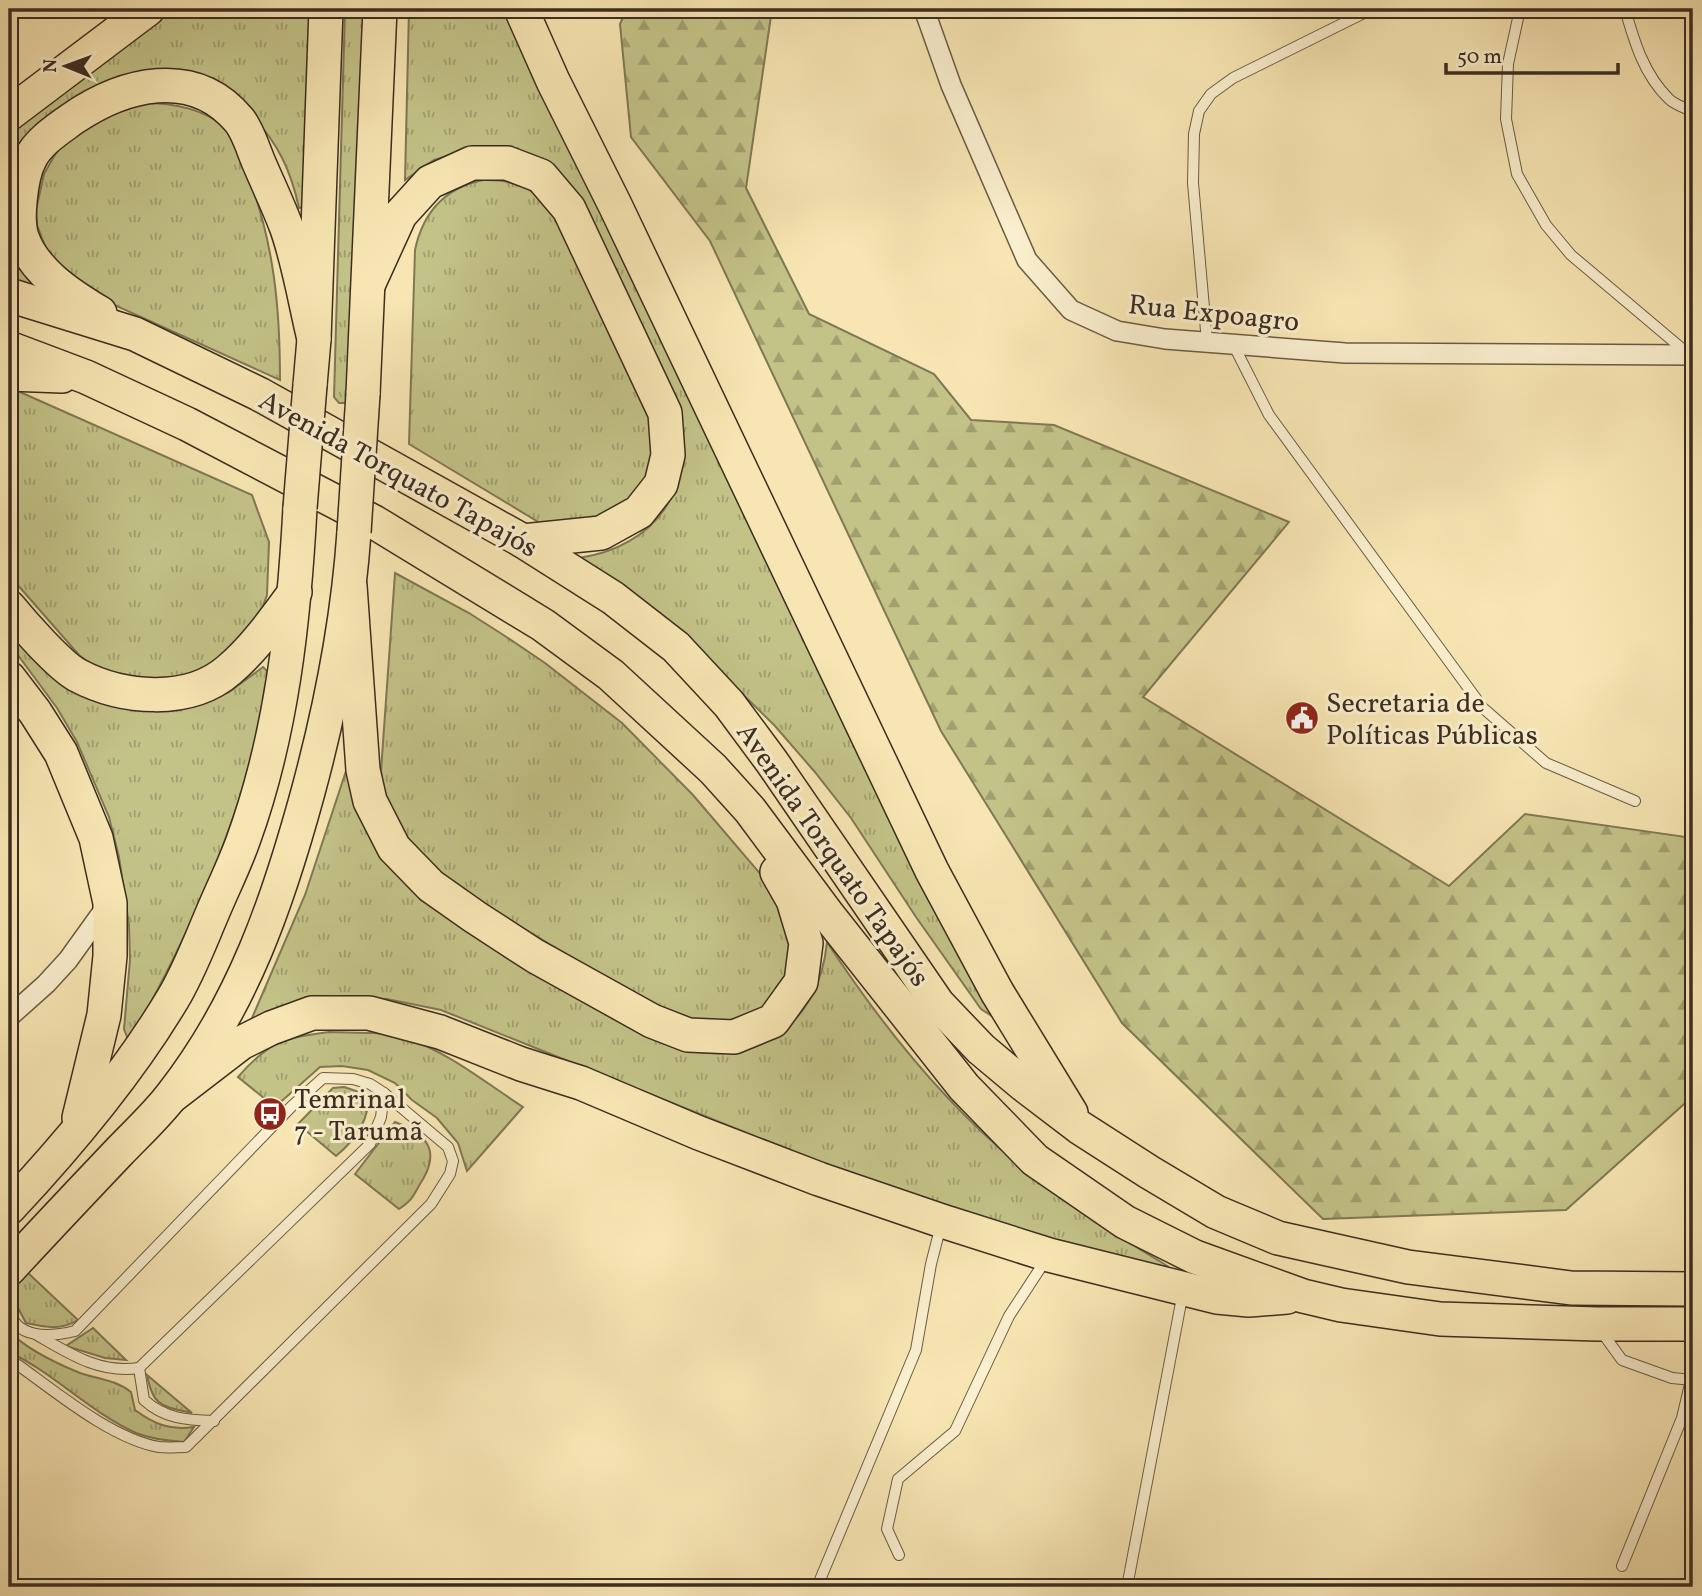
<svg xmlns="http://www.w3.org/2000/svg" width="1702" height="1596" viewBox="0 0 1702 1596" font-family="Vollkorn,serif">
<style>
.grass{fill:url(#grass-tufts);stroke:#807855;stroke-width:2}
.forest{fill:url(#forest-firs);stroke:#807855;stroke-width:2}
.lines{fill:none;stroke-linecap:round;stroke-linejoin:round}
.service-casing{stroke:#6b5b46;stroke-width:12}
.minor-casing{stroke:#6b5b46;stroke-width:22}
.trunk-casing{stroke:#3c2d22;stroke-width:36}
.service{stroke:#faefce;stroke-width:10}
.minor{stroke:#faefce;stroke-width:19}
.trunk{stroke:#f7e6b3;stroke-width:33}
.trunk-bridge-casing{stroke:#3c2d22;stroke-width:36;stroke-linecap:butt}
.trunk-bridge{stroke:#f7e6b3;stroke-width:33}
.labels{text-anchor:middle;stroke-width:6;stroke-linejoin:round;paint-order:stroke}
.street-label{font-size:28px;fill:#3c2d22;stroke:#faefce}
.poi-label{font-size:28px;fill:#3c2d22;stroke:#faefce;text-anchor:start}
</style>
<defs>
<pattern id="grass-tufts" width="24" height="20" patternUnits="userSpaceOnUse" patternTransform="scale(1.75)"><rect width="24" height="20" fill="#c3c388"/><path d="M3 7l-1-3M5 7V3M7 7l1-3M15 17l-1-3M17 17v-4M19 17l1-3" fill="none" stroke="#a09f6f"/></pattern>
<pattern id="forest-firs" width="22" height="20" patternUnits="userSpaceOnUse" patternTransform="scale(1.75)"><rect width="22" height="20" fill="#c3c388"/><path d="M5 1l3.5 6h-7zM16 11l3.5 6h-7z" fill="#a09f6f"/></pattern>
</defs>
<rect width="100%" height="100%" fill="#f7e6b3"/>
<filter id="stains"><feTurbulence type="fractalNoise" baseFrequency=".00286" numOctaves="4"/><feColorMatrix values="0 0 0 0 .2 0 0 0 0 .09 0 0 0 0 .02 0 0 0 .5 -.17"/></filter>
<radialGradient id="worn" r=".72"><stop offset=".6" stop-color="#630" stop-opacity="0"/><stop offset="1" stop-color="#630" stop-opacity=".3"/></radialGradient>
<g class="grass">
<path d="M173 9H312L308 207 299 208C291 171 278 143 252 116L124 78 9 201V134Z"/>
<path d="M345 9H365L347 403H339L334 397Z"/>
<path d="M409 9H509L1001 1022 981 1009 916 917 851 818 814 771 775 726 701 653 579 558C655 547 697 488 679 412L581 204 467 150 434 160 405 180Z"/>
<path d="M143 103C170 103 208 108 227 131 236 142 242 162 248 175 274 244 280 307 280 380L90 294 48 254 37 225 36 210 44 174 53 158 63 143 91 120Z"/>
<path d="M483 180C510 179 529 186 549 204L648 411 653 458 642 488 605 521 540 523 409 444 415 250C423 212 445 188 483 180Z"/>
<path d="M9 217 42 289 9 280Z"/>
<path d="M9 390 20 392 252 495 269 542 267 595 260 614 221 660 186 677 130 680 94 666 79 655 9 575Z"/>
<path d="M395 573 469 613 505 636 545 663 622 723 693 795 774 890 793 955 778 995 744 1022 674 1018 445 882 403 839 383 788 381 771Z"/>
<path d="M9 616 57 673 190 707 229 692 263 667 271 675C262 715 253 755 241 794 213 881 174 963 129 1042L124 1029 130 960 129 925 119 857 109 817 77 742 57 708 9 643Z"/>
<path d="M350 759 389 863 421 900 668 1045C750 1073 819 1028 827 942 882 1026 947 1108 1027 1171 1072 1206 1120 1238 1169 1267L1126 1261 936 1209 441 1010 387 999 359 998 249 1025 305 895Z"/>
<path d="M329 1032C353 1033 382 1031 405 1038 447 1051 486 1083 523 1107L467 1171 458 1143 437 1118 412 1100 395 1083 368 1070 342 1066 320 1067 275 1107 238 1077C268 1042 284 1038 329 1032Z"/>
<path d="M344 1087 368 1095C370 1120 354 1141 336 1156L298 1124 333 1088Z"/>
<path d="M395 1122C429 1135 441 1152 420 1184 412 1198 412 1200 399 1209L355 1174Z"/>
<path d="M27 1272 78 1320C60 1331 45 1327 26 1323L17 1306 13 1285Z"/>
<path d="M93 1328 126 1360 105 1358 66 1346Z"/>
<path d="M9 1331C25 1348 58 1364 80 1373 98 1379 116 1380 131 1392L135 1410C154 1424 171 1431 194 1427L184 1442C169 1441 151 1439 136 1433 91 1413 54 1373 9 1352Z"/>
<path d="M147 1375 192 1413C162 1406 153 1407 147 1375Z"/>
</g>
<path class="forest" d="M627 9H772L746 188 809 314 934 374 971 420 1054 425 1289 522 1143 697 1449 886 1525 814 1693 838V1096L1566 1210 1323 1219 1122 1023 941 731 710 241 631 137 620 24Z"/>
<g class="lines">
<g class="service-casing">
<g id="service">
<path d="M1520 9 1508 64 1506 119 1517 174 1546 225 1571 255 1686 352"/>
<path d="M1625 9C1634 41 1644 75 1669 99 1675 105 1686 108 1693 112"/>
<path d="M1676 9 1693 14"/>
<path d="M1207 342 1193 183 1194 134 1199 111 1211 94 1233 78 1372 9"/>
<path d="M1233 344 1269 415 1483 708 1546 763 1635 801"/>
<path d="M9 1309C15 1340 51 1337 75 1331L292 1106 323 1078 353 1079 370 1084 384 1093 448 1147 453 1161 450 1174 431 1204 186 1447C177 1447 168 1448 159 1447 112 1439 56 1392 18 1365L9 1361"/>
<path d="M1601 1331 1622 1360 1672 1378 1693 1380"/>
<path d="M37 1335C70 1354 100 1374 139 1368L370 1144 381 1117 384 1093"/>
<path d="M139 1368 144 1400C165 1419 187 1420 214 1421"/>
<path d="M899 1555 887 1529 898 1479 955 1431 1009 1316 1045 1261"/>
<path d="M1622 1566 1682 1418 1691 1380"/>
<path d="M817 1587 916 1350 931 1264 941 1225"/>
<path d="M1127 1587 1183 1292"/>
</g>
</g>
<g class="minor-casing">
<g id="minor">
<path d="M924 9 951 85 1027 260 1071 310 1117 331 1165 339 1345 353 1693 355"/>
<path d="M9 1017 46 984 68 960 109 903"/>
</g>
</g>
<g class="trunk-casing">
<g id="trunk">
<path d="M521 9 553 81 615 205 932 871 997 992 1071 1113"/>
<path d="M9 114 148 9"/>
<path d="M369 283 400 215 430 182 472 163H507L541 176 569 209 665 413 668 455 661 484 639 512 601 533 523 541"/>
<path d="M9 295 135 334 259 394 523 541 613 598 676 647 729 704 772 762 938 1004 981 1049 1024 1085 1079 1127 1149 1172 1216 1212 1278 1238 1408 1267 1571 1288 1693 1289"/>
<path d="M100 313C70 295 34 272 22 237 16 219 21 176 30 159 38 142 57 130 72 119 123 84 193 65 239 120 248 131 253 149 259 163 268 184 278 205 286 226 299 262 305 302 314 339"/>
<path d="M9 348 86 377 187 424 374 522 543 625 611 675 713 769 750 810 828 915 964 1087 1035 1160 1125 1222 1195 1257 1303 1296 1341 1305 1440 1319 1597 1324H1693"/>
<path d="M9 374 62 376"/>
<path d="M310 385 314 339 326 9"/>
<path d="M363 394 380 9"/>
<path d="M350 586 363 770 370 801 394 848 431 886 475 917 535 956 652 1021 688 1035 734 1037 773 1021 801 982 806 943 793 900 777 872"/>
<path d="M9 607C23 624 59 665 77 675 122 699 189 705 229 670 255 648 275 619 295 592"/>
<path d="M9 678 35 712 61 753 96 838 110 903V956L104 1015 79 1118"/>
<path d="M172 1096 241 1043 271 1028 312 1013H369L440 1032 521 1064 581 1083 699 1133 819 1179 942 1221 1049 1255 1217 1297 1249 1300 1287 1297"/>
<path d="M9 1208C68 1145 127 1075 172 1000 188 974 200 942 212 914 222 890 234 866 243 841 282 734 294 620 300 508"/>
<path d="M9 1269C45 1230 81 1192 118 1153 136 1134 156 1116 172 1095 243 1004 278 902 308 792 331 707 348 620 354 532"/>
</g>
</g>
<use href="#service" class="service"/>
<use href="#minor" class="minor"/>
<use href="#trunk" class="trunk"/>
<g class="trunk-bridge-casing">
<g id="trunk-bridge">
<path d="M300 508 310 385"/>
<path d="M354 532 363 394"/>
</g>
</g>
<use href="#trunk-bridge" class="trunk-bridge"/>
</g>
<defs>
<g id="civic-disc" transform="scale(1.75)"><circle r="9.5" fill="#8f2418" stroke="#faefce"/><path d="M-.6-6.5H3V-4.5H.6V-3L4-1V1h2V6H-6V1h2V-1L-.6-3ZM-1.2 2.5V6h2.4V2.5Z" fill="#fff"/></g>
<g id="bus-disc" transform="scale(1.75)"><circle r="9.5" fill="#8f2418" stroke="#faefce"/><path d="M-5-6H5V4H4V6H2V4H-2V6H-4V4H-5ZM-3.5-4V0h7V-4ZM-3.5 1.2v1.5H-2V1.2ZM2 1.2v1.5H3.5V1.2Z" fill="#fff"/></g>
</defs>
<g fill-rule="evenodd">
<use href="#civic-disc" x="1302" y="718"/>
<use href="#bus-disc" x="270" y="1114"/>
</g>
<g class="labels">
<g class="street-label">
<text transform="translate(1214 312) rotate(6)" y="10">Rua Expoagro</text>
<text transform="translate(399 473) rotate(29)" y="10">Avenida Torquato Tapajós</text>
<text transform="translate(834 854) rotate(55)" y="10">Avenida Torquato Tapajós</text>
</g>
<g class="poi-label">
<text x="1326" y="712">Secretaria de<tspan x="1326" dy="32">Políticas Públicas</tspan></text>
<text x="294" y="1108">Temrinal<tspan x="294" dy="32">7 - Tarumã</tspan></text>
</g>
</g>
<rect width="1702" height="1596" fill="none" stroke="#f7e6b3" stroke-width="35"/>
<rect x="10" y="10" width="1681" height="1575" fill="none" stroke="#3c2d22" stroke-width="3.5"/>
<rect x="18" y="18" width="1667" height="1561" fill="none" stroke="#3c2d22" stroke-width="2"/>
<g transform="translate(66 66) rotate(271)" stroke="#faefce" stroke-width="5" paint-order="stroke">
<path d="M0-5L12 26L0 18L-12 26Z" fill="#3c2d22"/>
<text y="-10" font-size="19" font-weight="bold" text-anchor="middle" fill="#3c2d22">N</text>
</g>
<path d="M1446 63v10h172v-10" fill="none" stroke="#3c2d22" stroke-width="3.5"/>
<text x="1457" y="63" font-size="21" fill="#3c2d22" stroke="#faefce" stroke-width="5" paint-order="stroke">50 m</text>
<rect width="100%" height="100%" filter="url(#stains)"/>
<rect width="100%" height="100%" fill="url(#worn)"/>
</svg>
